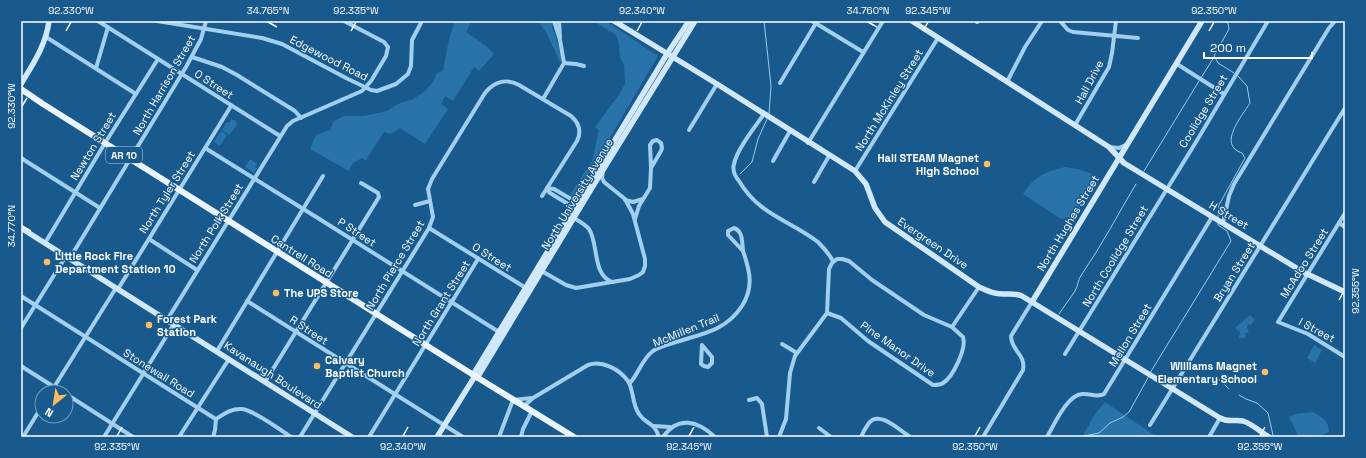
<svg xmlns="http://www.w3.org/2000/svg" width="1366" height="458" viewBox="0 0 1366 458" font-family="'Space Grotesk',sans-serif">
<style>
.green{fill:#2873a9}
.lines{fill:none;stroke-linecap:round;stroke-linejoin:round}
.stream{stroke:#96ccf1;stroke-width:1}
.street{stroke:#a3cfef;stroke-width:4}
.secondary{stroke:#d1e8fa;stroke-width:5.5}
.primary{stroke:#ebf5ff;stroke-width:6}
.ticks{fill:none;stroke:#fff;stroke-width:1.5}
.poi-dot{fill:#ffbc61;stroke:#185a8d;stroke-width:1.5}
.labels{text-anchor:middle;stroke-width:3;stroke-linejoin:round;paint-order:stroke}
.shield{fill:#185a8d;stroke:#bacedd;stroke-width:1}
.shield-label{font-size:10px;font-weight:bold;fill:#fff}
.street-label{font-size:11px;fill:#fff;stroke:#185a8d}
.poi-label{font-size:11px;font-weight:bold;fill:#fff;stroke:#185a8d;text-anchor:start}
.neatline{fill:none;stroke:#fff;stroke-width:1.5}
.ticks-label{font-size:10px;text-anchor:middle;fill:#fff}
</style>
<rect width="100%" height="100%" fill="#185a8d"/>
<g class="green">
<path d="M455 21H472L466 32 486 46 494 54 479 71 474 67 453 101 445 96 441 104 448 109 425 144 400 128 390 134 384 132 366 160 362 158 353 163 349 171 310 149 316 135 330 130 334 121 344 116H364L387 111 398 104 413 99 424 92 433 82 437 73 443 71 449 39Z"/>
<path d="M538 21H553L552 28 556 36 562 60 560 62 547 34Z"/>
<path d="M593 21H606L658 56 575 197 570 195 592 161 599 130 595 127 618 96 625 84 624 65 620 57 619 44 616 35Z"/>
<path d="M231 119 236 121 237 125 229 135 222 130 227 122 229 123Z"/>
<path d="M221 131 227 135 220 146 214 142Z"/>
<path d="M250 159 257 164 255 167 257 168 254 173 245 167Z"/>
<path d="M1065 167C1078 169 1089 171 1100 179L1074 216 1061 219 1023 194C1036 175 1043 173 1065 167Z"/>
<path d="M1250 315 1254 319V321L1251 325 1248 324 1247 328 1249 332 1244 334 1246 335 1244 338H1239L1240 332 1235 328Z"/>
<path d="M1314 345 1322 350 1315 363 1307 358Z"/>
<path d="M1105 402 1157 437H1082L1095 414Z"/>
<path d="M1313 412C1322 417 1329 421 1329 432L1318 437H1299L1289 417 1295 414Z"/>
</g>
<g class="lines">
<g class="stream">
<path d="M764 21 771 86 769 114"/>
<path d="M1223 21 1228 23 1229 29 1214 56 1218 63 1234 73"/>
<path d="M1201 78 1214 57"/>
<path d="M1144 171 1199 81"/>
<path d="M740 174 752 162 758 139 767 119"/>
<path d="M1218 218 1219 205 1245 158 1242 153C1217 145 1242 116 1250 103L1247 86 1237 75"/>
<path d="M1059 314C1064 306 1070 299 1075 291 1078 286 1078 279 1082 274 1102 245 1118 214 1136 184"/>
<path d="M1150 373 1231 241 1227 231 1218 225V223"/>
<path d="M1218 379 1222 382 1229 389"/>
<path d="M1239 395 1246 399 1257 403 1268 413 1273 435"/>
<path d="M1080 437 1099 433 1110 423 1123 417 1129 412 1149 376"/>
</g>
<g class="street">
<path d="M98 21 280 136"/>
<path d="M157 21 262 38 282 44 348 79 371 90 377 91 396 84 408 74 411 66 412 40 422 21"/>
<path d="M559 21 560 37"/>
<path d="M812 21 863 52"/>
<path d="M1060 21 1068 30 1073 32 1138 38"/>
<path d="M977 22 978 21"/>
<path d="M46 37 136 94"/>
<path d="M192 57 222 67 237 75 295 111 301 118"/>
<path d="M564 63 576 64 584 66"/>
<path d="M1177 64 1224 94"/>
<path d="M96 68 108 27"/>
<path d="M1007 82 1025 47 1042 21"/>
<path d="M780 83 816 23"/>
<path d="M543 99 564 63 560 40 554 21"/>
<path d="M764 114C755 127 737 149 734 164 732 170 735 176 739 181 759 215 789 220 818 242 824 248 829 254 833 261"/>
<path d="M1075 125 1109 67 1112 53 1116 21"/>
<path d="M689 130 717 84"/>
<path d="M808 143 883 21"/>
<path d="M1109 147 1119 148 1128 144"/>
<path d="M205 148 321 220 499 332"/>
<path d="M21 158 100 208"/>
<path d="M773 161 790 131"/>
<path d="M855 171 938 38"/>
<path d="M814 182 829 156"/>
<path d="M547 188 548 191 550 193 568 204 569 207V214"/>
<path d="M547 188 554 189 571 199 581 197"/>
<path d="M625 200 633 202 643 199"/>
<path d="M415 205 430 201"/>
<path d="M1345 213 1278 322 1308 334 1345 357"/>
<path d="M574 218C579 221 585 224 589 229 599 245 592 274 612 282"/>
<path d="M635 219 639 206 650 188 651 168 661 151 662 148 661 143 657 140 653 141 650 145 651 168"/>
<path d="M1223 223 1229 196 1234 184 1329 28 1335 21"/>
<path d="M1339 223 1345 227"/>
<path d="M429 228 526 288"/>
<path d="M734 228C743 231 742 242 743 251L728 235V231Z"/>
<path d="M149 239 197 270"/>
<path d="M45 243 105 143 158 59"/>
<path d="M70 258 186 67 201 39 206 21"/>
<path d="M540 270 566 285 576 288 630 279 639 275 643 272 645 266V259L633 214 625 199 604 182 602 178 603 171"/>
<path d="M118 289 231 106"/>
<path d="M21 296 214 418 216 419C224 414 232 408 242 409 253 410 281 430 291 437"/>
<path d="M247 301 463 437"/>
<path d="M167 320 287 126 293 121 362 91 371 81 386 56 388 47 384 42 344 21"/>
<path d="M952 327 979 287"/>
<path d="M21 328 66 256"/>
<path d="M782 344 797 353"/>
<path d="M702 345 712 357V363L708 367 704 366 701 364Z"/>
<path d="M217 351 323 176"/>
<path d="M1065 354 1196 142 1268 21"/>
<path d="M21 366 62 392"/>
<path d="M265 382 379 197 378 193 361 183"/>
<path d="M630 383C639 373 642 359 653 351 659 347 667 345 673 343 700 334 725 332 742 306 754 287 750 271 743 251"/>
<path d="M51 392 116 288"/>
<path d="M66 394 133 437"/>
<path d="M749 400 757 398 762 404 767 437"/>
<path d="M524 406 533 398 588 365C602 360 619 369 628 381 634 391 632 404 639 414 646 425 654 421 659 437"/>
<path d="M1150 425 1345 108"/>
<path d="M654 426 670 427"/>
<path d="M819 428 831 437"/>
<path d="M23 437 42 406"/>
<path d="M104 437 174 324"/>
<path d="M179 437 229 359"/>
<path d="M213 437 215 430 216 419"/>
<path d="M300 437 429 228 433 217 428 189 432 179 485 93C494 82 506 78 519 85L571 116C579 123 582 131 577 141L542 196"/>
<path d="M369 437 478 259"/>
<path d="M499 437 513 400 532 398"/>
<path d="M521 437 523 429 532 411"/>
<path d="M663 437C678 415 698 421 715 437"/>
<path d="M779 437 786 419 790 373 795 356 827 313 829 269 832 263 837 259H842L849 261 872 280 924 315 952 327 963 337C967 348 953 377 943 383 940 385 937 385 933 385L868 341 841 318 827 313"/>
<path d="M861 437C863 432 866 427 869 423 879 410 899 430 909 436"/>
<path d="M983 437 1023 370C1026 354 1011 351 1011 336L1032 302"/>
<path d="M1047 437C1054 425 1067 395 1082 394 1090 393 1097 398 1104 394L1212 217"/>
<path d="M1209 437 1220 418"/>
</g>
<g class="secondary">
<path d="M614 21 717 84 855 171 866 184 875 208 885 222 979 287C987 291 994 294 1002 294 1009 294 1015 293 1022 296L1220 418C1229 423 1234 419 1243 421 1252 424 1261 432 1269 437"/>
<path d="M912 21 1109 147 1124 163 1303 272 1345 292"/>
<path d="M21 84C33 64 46 45 49 21"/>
<path d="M21 228 352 437"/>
<path d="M1032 302 1202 21"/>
<path d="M473 375 667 54 689 21"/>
<path d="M477 378 593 186 695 21"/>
<path d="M437 437 475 376"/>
</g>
<path class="primary" d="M21 89 43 104 483 381 574 437"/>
</g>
<path class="ticks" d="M268 22 277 27M868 22 877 27M66 31 71 22M351 31 356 22M637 31 642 22M923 31 928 22M1209 31 1214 22M22 106 27 98M22 226 31 231M1339 300 1344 291M117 436 122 427M403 436 408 427M689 436 694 427M975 436 980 427M1260 436 1265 427"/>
<g class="poi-dot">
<circle cx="987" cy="164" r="4"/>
<circle cx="47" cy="262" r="4"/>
<circle cx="276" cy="293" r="4"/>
<circle cx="149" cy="325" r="4"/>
<circle cx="317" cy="366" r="4"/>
<circle cx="1265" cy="372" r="4"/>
</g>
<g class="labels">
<rect class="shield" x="106" y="147" width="36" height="16" rx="3"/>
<g class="shield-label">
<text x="124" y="159">AR 10</text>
</g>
<g class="street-label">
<text transform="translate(329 58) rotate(27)" y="4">Edgewood Road</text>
<text transform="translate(1089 82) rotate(-62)" y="4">Hall Drive</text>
<text transform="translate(214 84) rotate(33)" y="4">O Street</text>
<text transform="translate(164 85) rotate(-60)" y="4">North Harrison Street</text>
<text transform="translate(889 100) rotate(-58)" y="4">North McKinley Street</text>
<text transform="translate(1203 111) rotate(-59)" y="4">Coolidge Street</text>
<text transform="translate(93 146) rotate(-59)" y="4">Newton Street</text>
<text transform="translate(167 192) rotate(-58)" y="4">North Tyler Street</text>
<text transform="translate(577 194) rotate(-59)" y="4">North University Avenue</text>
<text transform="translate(1229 215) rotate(31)" y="4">H Street</text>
<text transform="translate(216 223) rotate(-58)" y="4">North Polk Street</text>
<text transform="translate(1068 223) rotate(-59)" y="4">North Hughes Street</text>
<text transform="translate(357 232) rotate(33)" y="4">P Street</text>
<text transform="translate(933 243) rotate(34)" y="4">Evergreen Drive</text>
<text transform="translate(302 256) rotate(32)" y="4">Cantrell Road</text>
<text transform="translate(1115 256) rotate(-59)" y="4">North Coolidge Street</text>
<text transform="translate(492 257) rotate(32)" y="4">O Street</text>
<text transform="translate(1304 263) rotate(-58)" y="4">McAdoo Street</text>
<text transform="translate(395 265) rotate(-59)" y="4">North Pierce Street</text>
<text transform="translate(1234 272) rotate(-58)" y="4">Bryan Street</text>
<text transform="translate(441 303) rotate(-58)" y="4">North Grant Street</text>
<text transform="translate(309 330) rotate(33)" y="4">R Street</text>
<text transform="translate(686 330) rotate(-22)" y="4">McMillen Trail</text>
<text transform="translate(1317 330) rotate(28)" y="4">I Street</text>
<text transform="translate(1130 335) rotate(-59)" y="4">Mellon Street</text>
<text transform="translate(898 349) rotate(35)" y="4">Pine Manor Drive</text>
<text transform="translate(159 373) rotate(32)" y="4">Stonewall Road</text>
<text transform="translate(273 375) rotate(33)" y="4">Kavanaugh Boulevard</text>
</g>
<g class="poi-label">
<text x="979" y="162" text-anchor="end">Hall STEAM Magnet<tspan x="979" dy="13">High School</tspan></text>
<text x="55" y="260">Little Rock Fire<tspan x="55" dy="13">Department Station 10</tspan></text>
<text x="284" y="297">The UPS Store</text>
<text x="157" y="323">Forest Park<tspan x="157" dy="13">Station</tspan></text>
<text x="325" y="364">Calvary<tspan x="325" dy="13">Baptist Church</tspan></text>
<text x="1257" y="370" text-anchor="end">Williams Magnet<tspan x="1257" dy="13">Elementary School</tspan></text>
</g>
</g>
<rect width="1366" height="458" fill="none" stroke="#185a8d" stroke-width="44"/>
<g transform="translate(54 404) rotate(210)"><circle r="19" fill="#185a8d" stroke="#749cbb"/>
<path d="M0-3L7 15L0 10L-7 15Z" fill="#ffbc61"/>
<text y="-6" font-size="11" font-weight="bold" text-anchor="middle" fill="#ffffff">N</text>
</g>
<path d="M1204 52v6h108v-6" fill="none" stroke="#ffffff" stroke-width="2"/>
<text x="1210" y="52" font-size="12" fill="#ffffff" stroke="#185a8d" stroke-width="3" paint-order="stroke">200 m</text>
<rect x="22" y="22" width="1322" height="414" class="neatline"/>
<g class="ticks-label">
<text x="71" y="14">92.330°W</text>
<text x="268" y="14">34.765°N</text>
<text x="356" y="14">92.335°W</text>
<text x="642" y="14">92.340°W</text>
<text x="868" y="14">34.760°N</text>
<text x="928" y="14">92.345°W</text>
<text x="1214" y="14">92.350°W</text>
<text transform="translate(11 106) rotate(-90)" y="4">92.330°W</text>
<text transform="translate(11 226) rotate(-90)" y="4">34.770°N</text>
<text transform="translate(1355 291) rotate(-90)" y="4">92.355°W</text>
<text x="117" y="450">92.335°W</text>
<text x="403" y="450">92.340°W</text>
<text x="689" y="450">92.345°W</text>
<text x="975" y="450">92.350°W</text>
<text x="1260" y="450">92.355°W</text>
</g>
</svg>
